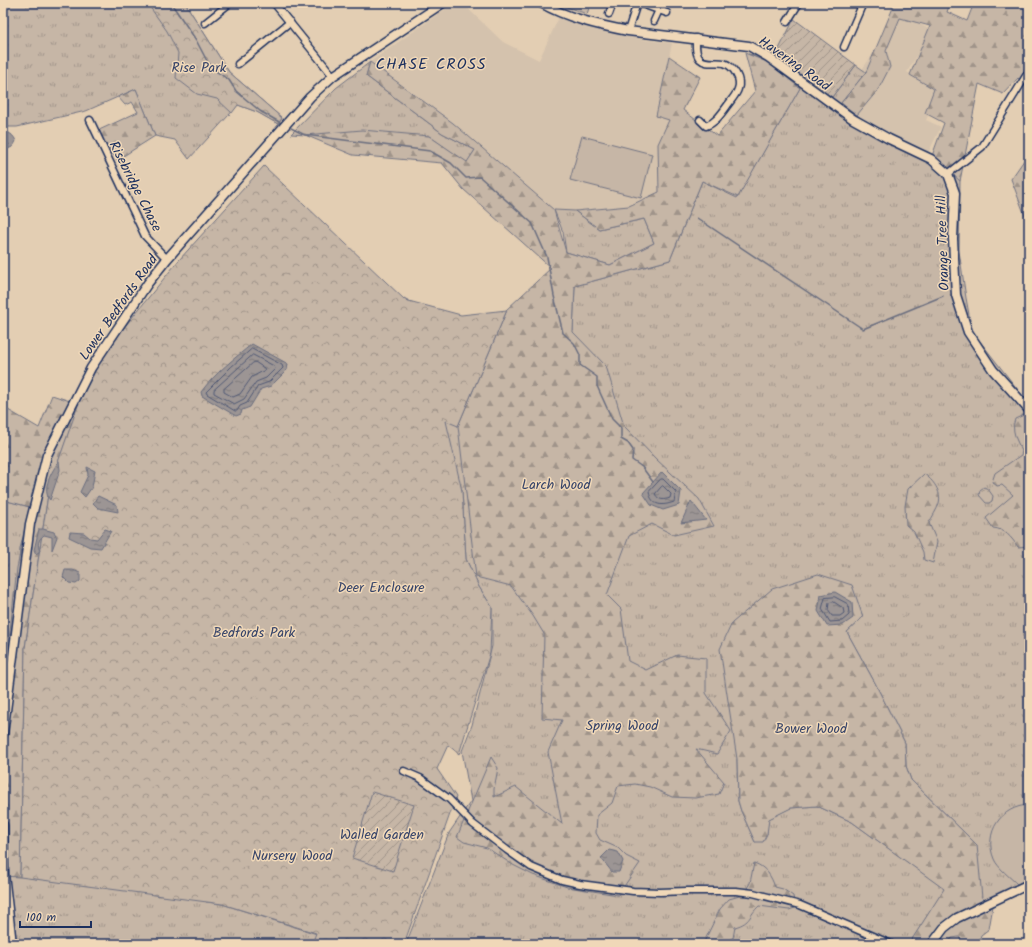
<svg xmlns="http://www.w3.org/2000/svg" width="1032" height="947" viewBox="0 0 1032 947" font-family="Kalam,sans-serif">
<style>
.built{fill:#d4c2ad}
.grass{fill:url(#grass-tufts);stroke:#707282}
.forest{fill:url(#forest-firs);stroke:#707282}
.park{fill:url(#park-crowns);stroke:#707282}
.garden{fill:url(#garden-furrows);stroke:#707282}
.pitch{fill:#c6b6a6;stroke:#707282}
.water{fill:url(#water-ripples);stroke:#686c7e}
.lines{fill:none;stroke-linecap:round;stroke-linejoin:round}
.shore{stroke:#4f5874;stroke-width:1}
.stream{stroke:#686c7e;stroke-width:1.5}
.street-casing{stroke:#1b2f5e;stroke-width:9}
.secondary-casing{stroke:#1b2f5e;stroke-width:11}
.street{stroke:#f0d8b8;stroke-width:6}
.secondary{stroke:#f0d8b8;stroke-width:8}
.labels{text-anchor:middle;stroke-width:3;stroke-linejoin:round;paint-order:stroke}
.street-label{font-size:14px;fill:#1b2f5e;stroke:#f0d8b8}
.park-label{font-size:14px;fill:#354369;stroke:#f0d8b8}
.quarter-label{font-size:16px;letter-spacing:1px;fill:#1b2f5e;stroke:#f0d8b8}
</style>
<defs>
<pattern id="grass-tufts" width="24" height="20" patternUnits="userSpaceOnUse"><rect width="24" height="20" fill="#c6b6a6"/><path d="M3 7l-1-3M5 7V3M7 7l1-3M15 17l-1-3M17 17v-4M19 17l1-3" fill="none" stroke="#a0948a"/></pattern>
<pattern id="forest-firs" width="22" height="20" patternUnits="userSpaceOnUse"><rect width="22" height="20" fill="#c6b6a6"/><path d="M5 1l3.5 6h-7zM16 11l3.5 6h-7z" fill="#a0948a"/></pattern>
<pattern id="park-crowns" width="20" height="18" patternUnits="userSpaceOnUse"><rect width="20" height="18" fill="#c6b6a6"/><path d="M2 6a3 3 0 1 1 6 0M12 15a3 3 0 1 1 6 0" fill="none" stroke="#a0948a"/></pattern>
<pattern id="garden-furrows" width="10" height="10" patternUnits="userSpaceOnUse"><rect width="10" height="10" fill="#c6b6a6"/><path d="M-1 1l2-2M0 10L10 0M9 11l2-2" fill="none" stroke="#a0948a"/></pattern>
<pattern id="water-ripples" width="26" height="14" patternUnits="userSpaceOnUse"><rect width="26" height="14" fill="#9c9594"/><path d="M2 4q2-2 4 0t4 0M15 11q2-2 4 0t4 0" fill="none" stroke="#7e7a7c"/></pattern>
</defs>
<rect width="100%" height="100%" fill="#e3ceb3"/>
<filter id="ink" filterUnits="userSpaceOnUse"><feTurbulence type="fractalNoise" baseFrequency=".025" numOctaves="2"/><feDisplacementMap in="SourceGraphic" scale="8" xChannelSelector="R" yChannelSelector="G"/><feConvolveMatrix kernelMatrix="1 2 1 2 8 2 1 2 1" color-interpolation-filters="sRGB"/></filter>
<g filter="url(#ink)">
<g class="built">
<path d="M454 3H462L503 42 539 60 559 17 607 32 646 40 672 43 656 116 669 120 658 144 659 192 629 206 575 211 554 210 453 123 370 62Z"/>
<path d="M894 9 932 31 907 72 940 90 926 120 941 127 928 153 849 115 838 103 873 54 882 39Z"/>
</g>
<g class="grass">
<path d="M3 3H185L229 72 282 118 278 124 257 112 238 105 189 159 175 140 155 136 136 89 86 111 17 127H3Z"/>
<path d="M555 3H587L590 5 587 14Z"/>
<path d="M748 54 780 60 832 97 856 65 866 72 841 103 877 130 933 158 960 180 959 251 966 298 972 331 1029 404V881L959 914 977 845 911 780 906 766 905 743 875 683 847 632 863 617 852 587 737 759 738 801 741 811 755 842 767 834 768 819 790 808 817 806 852 822 945 889 909 944H406L449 833 471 801 462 751 472 725 492 646V607L479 587 466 559 462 491 404 298 461 330 502 321 507 310 556 281 573 331 575 286 670 260 702 181 737 198 800 88 768 62Z"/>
<path d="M370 62 366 76 442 133 475 150 467 163 429 136 305 135 291 134 336 88Z"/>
<path d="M554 210 575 211 599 229 644 219 654 243 610 265 566 252 563 232Z"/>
<path d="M3 500 30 507 20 549 3 734Z"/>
<path d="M29 668 206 902 222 904 317 934 312 944H3V825L4 874 91 886 34 873 17 860Z"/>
</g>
<g class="forest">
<path d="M895 3H950L947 12 967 21 974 3H1025L1029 6V88L1018 78 1003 94 979 84 960 181 932 156 944 123 925 113 934 89 910 75 930 26 900 18 886 51 890 67 878 90 857 115 841 103 866 72Z"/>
<path d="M745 53 767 62 800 88 738 197 702 181 670 260 575 286 573 332 606 366 624 426 656 459 699 499 714 526 674 535 652 524 629 536 607 595 621 609 628 661 646 670 677 655 706 658V693L731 731 717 754 696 749 724 782 719 794 695 798 672 797 650 787 635 784 618 786 612 803 597 815 596 833 600 840 618 848 626 856 640 863 618 895 567 887 533 875 513 865 487 848 464 842 457 837 491 757 498 768 494 789V797L516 787 562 824 548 752 562 720 542 718 544 634 533 616 511 586 476 577 458 426 507 310H506L551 268 463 189 442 163 353 155 305 135 362 130 429 136 467 162 475 150 442 133 366 76 370 62 453 123 554 210 566 252 610 265 654 243 644 219 599 229 575 211 629 206 659 192 658 144 669 120 656 116 669 56 700 77 683 110 717 136 755 91Z"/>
<path d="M136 89 155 136 117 160 97 131 138 112 132 102 125 105 118 97Z"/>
<path d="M1029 153V226L1011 179Z"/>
<path d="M52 395 79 404 49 488 25 648 20 877 3 876V693L17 568 30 507 3 500V407L39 428Z"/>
<path d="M1026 414 1029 417V546L1018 547C1011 537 1005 529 993 528L986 518 1013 495 1002 485 997 486 992 482 995 473 1021 455 1022 451C1016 440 1011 430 1015 419Z"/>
<path d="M924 474C933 480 942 492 939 503 937 510 932 517 929 523L937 542 933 563 924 560 923 552 914 532 906 525 905 506 908 489Z"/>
<path d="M818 574 852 585 863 617 847 632 875 683 905 743 906 766 911 780 977 845 982 898 993 906 989 929 981 935 978 944H963L959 937 952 938 948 944H909L944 889 852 822 817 806 791 808 769 819 767 834 763 842H755L741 811 738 801 737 759 720 649 732 623 772 589Z"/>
<path d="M754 863C766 867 771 876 775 887L783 889 793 896 795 908 789 910 759 906C748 916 752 922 735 927L733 938 719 944H703L720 909 729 899 743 895 750 883Z"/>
</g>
<g class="park">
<path d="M147 3H185L229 72 282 118 278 124 257 112 238 105 232 113 217 99 197 94 176 78 178 53 167 31Z"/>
<path d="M264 166 405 300 461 315 507 310 458 426 446 421 462 491 466 559 479 587 492 607 490 653 459 754 448 745 437 769 456 797 404 944H312L316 933 222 904 20 877 25 648 49 488 91 368 179 260Z"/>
<path d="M984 487 988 489 993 496 992 501 989 503H986L979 495 980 490Z"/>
</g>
<g class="garden">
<path d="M794 19 856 65 832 97 775 57Z"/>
<path d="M372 792 414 805 393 871 352 858Z"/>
</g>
<g class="pitch">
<path d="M582 136 652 154 641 198 570 180Z"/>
<path d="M1029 805V878L1017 884C1011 878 997 867 994 859 983 833 1001 806 1029 805Z"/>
</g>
<g class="water">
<path d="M3 132C9 131 14 136 16 141 13 148 10 149 3 149Z"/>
<path d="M252 344 288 364 287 370 271 386 261 389 250 407 242 410 241 414 236 416 202 396 201 392C215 373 235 358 252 344Z"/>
<path d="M59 461 60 470 50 500C41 489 52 471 59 461Z"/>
<path d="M87 467 95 471 92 487 85 497 80 492 88 475Z"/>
<path d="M662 472 681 491 679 505 663 510 651 505 643 493Z"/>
<path d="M98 496 117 505 118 512 98 508 93 503Z"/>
<path d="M691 501 706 520 681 523Z"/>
<path d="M39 529H43L54 532 57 537 52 550V537L44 535C38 540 37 544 40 551L36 554 34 550Z"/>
<path d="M105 529 111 531 101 548 90 547 69 537 70 532 84 533 90 538 97 539Z"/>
<path d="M65 570H73L80 573V581L76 584 69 583 63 577Z"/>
<path d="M835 592 852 602 853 618 843 625 827 626 818 611 821 595Z"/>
<path d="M609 850 618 852 623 861 619 872H612L601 858Z"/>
</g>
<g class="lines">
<g class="shore">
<path d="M252 349 282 365 283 368 269 382 258 386 247 403 240 406 237 411H235L207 394 206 392 231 367Z"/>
<path d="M253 355 274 366 275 369 266 378 256 382 244 399 234 404 214 393V390Z"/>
<path d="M253 363 255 362 264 368 265 370 252 377 240 394 233 397 224 392V389Z"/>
<path d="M661 479H663L676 492 674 502C663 506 652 507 649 492Z"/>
<path d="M663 486 671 494 670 498C664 500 659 501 655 494L661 487Z"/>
<path d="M835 597 848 604 849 615 842 621 830 622 822 609 825 598Z"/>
<path d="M834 602 843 608 844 613 840 616H832L828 610 829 603Z"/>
</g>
<g class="stream">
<path d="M171 3 196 40 207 61 217 72 229 80 236 91 260 111 281 123"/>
<path d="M291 128 305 135 430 151 451 163 466 178 480 177 532 223 547 257 554 296 563 333 574 343 580 355V365L597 377V386L612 419 621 428V439L628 443 633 450 632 460 642 467 653 482"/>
<path d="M697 218 863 329 943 296"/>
</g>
<g class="street-casing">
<g id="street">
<path d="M274 3 333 76"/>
<path d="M639 3 667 13"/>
<path d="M609 14 613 3"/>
<path d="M654 21 659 10"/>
<path d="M787 22 799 3"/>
<path d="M205 23 230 3"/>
<path d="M628 31 637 3"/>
<path d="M696 38C696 45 695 54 700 59 706 65 717 61 724 63 733 66 742 79 738 89 737 93 733 98 730 102 723 111 717 122 706 126L700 120"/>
<path d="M844 47 863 3"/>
<path d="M238 64 290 22"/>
<path d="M90 120 145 236 167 259"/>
<path d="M948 174 982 147 1029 71"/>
<path d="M404 771 420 778 449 799 473 824 507 850 531 867 562 880 580 884 633 891 660 892 687 891H736L753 893 800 905 891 944"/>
</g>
</g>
<g class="secondary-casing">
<g id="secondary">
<path d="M541 3C567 18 598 25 628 31L749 46 768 57 853 119 889 139 931 159 948 174 955 193 953 239 956 295 968 332 993 370 1029 410"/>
<path d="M3 734 30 524 47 455 91 368 148 283 167 259 310 97 333 76 443 3"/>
<path d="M3 825 4 874 12 944"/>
<path d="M932 944 944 928 957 918 1029 884"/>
</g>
</g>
<use href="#street" class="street"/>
<use href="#secondary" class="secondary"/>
</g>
</g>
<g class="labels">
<g class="street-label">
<text transform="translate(795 63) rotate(35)" y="5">Havering Road</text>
<text transform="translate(136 186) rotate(63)" y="5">Risebridge Chase</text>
<text transform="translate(942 243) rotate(-92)" y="5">Orange Tree Hill</text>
<text transform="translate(118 307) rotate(-55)" y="5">Lower Bedfords Road</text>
</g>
<g class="park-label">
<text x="199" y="72">Rise Park</text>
<text x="556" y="489">Larch Wood</text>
<text x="381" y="592">Deer Enclosure</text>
<text x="254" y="637">Bedfords Park</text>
<text x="622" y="730">Spring Wood</text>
<text x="811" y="733">Bower Wood</text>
<text x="382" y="839">Walled Garden</text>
<text x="292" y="860">Nursery Wood</text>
</g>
<g class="quarter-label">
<text x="431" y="69">CHASE CROSS</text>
</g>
</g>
<rect width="1032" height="947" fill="none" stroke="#f0d8b8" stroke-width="16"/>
<rect x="8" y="8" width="1016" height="931" fill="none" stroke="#1b2f5e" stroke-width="1.5" filter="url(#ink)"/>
<path d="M20 921v6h71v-6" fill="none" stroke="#1b2f5e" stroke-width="2"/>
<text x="26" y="921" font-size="12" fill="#1b2f5e" stroke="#f0d8b8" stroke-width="3" paint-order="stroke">100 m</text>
</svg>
